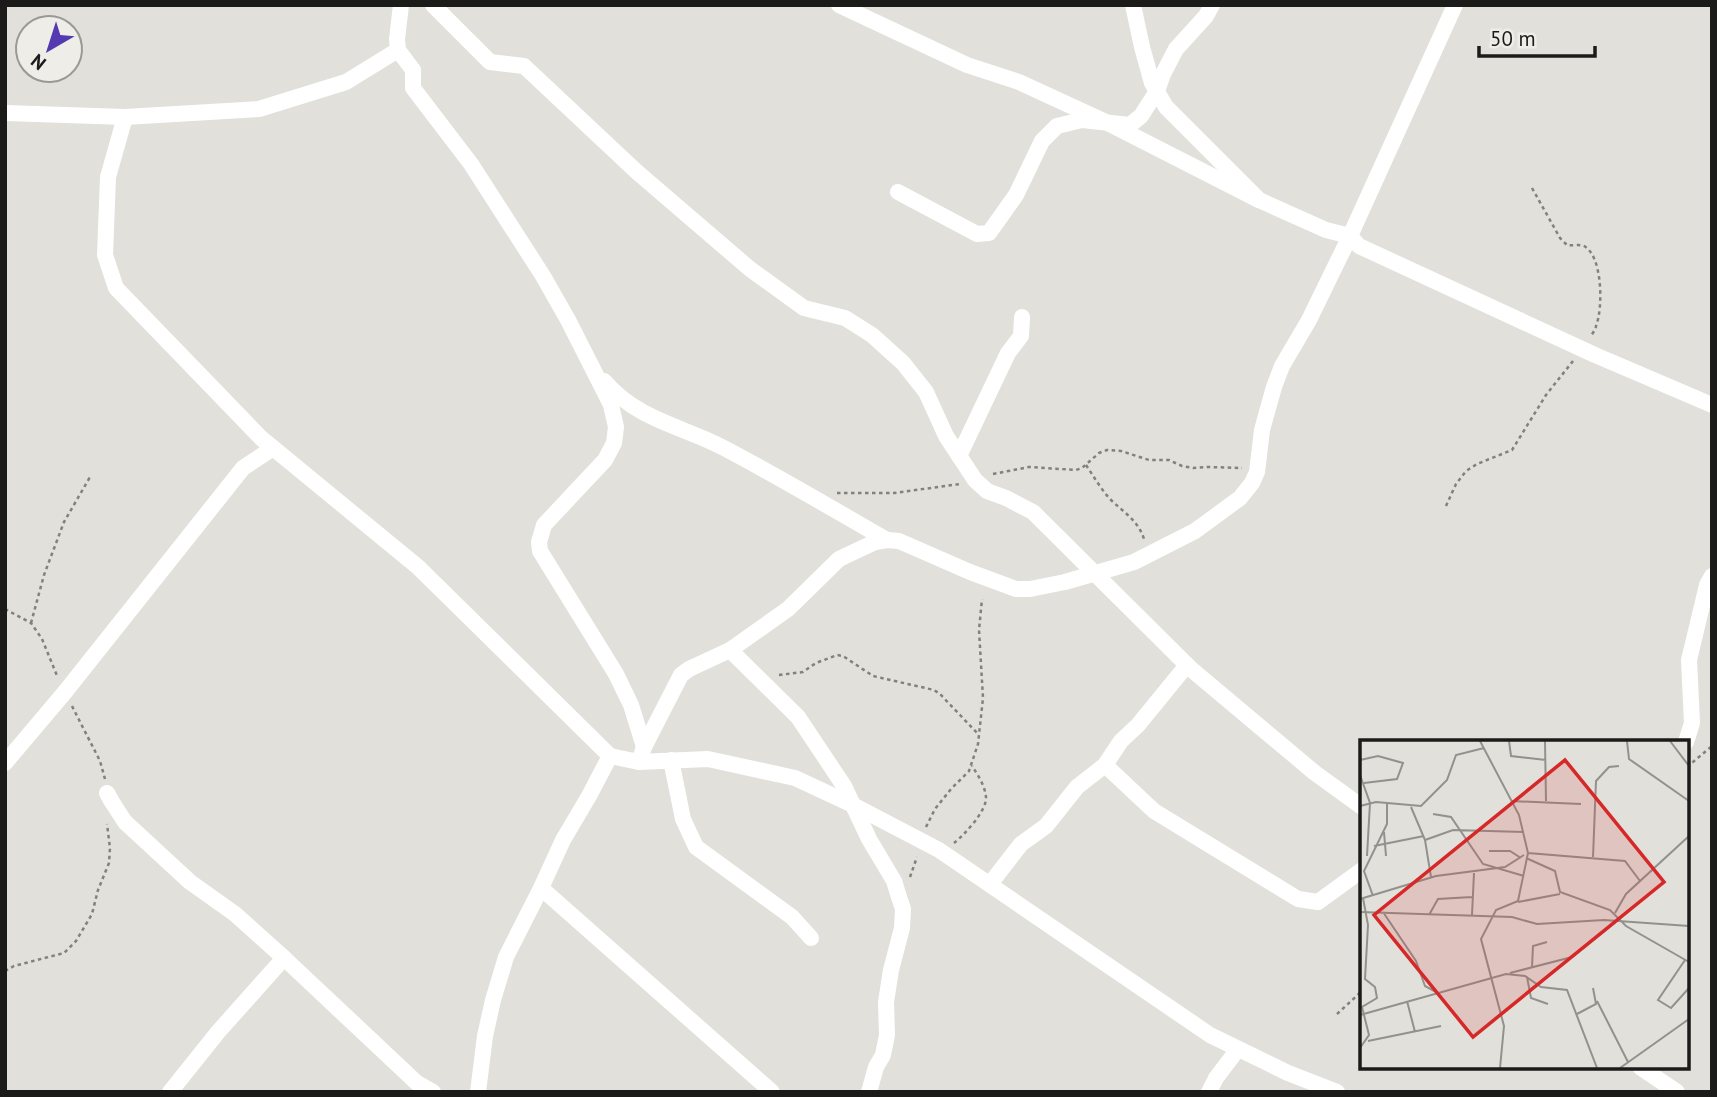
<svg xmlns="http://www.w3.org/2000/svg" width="1717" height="1097" viewBox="0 0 1717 1097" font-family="'PT Sans',sans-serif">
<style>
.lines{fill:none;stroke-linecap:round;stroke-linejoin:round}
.path{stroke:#81817d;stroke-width:2.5;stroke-dasharray:3.5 3.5;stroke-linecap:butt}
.minor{stroke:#fff;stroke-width:16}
.inset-road{fill:none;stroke:#92918d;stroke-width:2}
.view{fill:#d62828;fill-opacity:0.15;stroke:#d62828;stroke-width:3.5}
.inset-edge{fill:none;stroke:#1b1b19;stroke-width:3.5}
</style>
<rect width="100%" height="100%" fill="#e1e0da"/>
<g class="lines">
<g class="path">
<path d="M1532 188 1560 238 1567 245C1572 246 1579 244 1584 246 1603 256 1603 309 1596 326 1596 329 1592 334 1591 336"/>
<path d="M1086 465C1094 477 1101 489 1110 499 1123 512 1138 520 1144 539"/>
<path d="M993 474 1029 467 1076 470 1082 468 1099 453 1107 450 1121 451 1149 460H1169L1182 466 1193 468 1208 467 1242 468"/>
<path d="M837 493H894L960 484"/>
<path d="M1446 506 1456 484 1466 471 1477 464 1512 450 1546 395 1573 361"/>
<path d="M5 609 31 623 42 639 58 678"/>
<path d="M31 623 44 575 64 522 90 477"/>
<path d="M779 675 803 672 816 663 837 655 843 656 873 676 934 690 940 694 979 735"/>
<path d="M72 706 100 761 105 779"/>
<path d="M1687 767 1712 746"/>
<path d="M926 827 935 809 951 789 969 771 978 744 983 698 979 630 982 599"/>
<path d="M954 843C964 835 987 811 986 797 985 786 978 775 972 766"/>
<path d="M910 877 917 857"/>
<path d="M5 971 14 966 64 953 76 941 92 914 98 890 109 863 110 848 107 824"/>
<path d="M1337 1014 1362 991"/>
</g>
<g class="minor">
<path d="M401 5 397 39 398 50 413 70V88L471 164 543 276 568 320 598 379 611 405 616 427 614 443 605 460 544 525 539 542 540 551 616 674 631 705 644 747"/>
<path d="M433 5 490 62 524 66 637 172 750 269 804 308 845 318 872 335 903 363 926 392 946 436 975 480 987 491 1006 498 1033 512 1191 669 1315 773 1362 807"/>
<path d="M839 5 967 65 1019 82 1108 123 1259 200"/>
<path d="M1133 5 1142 47 1152 83 1166 107 1259 200 1326 230 1350 236"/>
<path d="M5 113 125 117 259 109 346 82 398 50"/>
<path d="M125 117 108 177 105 255 116 288 261 438 418 567 610 756"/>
<path d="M898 192 977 234 989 233 1016 195 1042 141 1057 126 1082 120 1130 125 1141 116 1157 91 1163 74 1176 49 1206 16 1212 5"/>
<path d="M1350 236 1359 246 1595 355 1712 405"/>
<path d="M604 381C639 421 680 425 724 448 779 477 833 509 887 540"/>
<path d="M959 456 1008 353 1021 336 1022 317"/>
<path d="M730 650 798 717 844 786 869 839 894 881 899 897 903 909 902 928 891 970 886 1002 887 1035 883 1055 876 1067 869 1092"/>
<path d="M1686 742 1692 723 1689 660 1707 585 1712 576"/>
<path d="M671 760 683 819 696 847 792 917 811 938"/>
<path d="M639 762 708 759 795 778 853 805 939 850 1210 1035 1288 1073 1337 1092"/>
<path d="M5 763 65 692 243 468 273 448"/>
<path d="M1105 765 1154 811 1298 899 1318 902 1362 870"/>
<path d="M107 793 112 802 125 822 190 882 235 914 284 958 417 1083 433 1092"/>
<path d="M990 884 1021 844 1046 826 1077 787 1105 765 1121 741 1138 725 1187 665"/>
<path d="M541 888 772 1092"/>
<path d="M1640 1067 1677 1092"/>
<path d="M170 1092 218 1032 284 958"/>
<path d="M478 1092 485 1036 493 1000 506 957 541 888 563 840 589 796 610 756 639 762 644 747 681 675 689 669 730 650 788 609 839 559 875 542 887 540 899 541 970 572 1016 589H1030L1065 582 1134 562 1195 531 1240 498 1252 483 1257 472 1262 430 1274 387 1282 366 1309 320 1350 236 1455 5"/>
<path d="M1209 1092 1216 1078 1238 1049"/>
</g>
</g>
<g transform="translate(1360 740)">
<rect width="329" height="329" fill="#e1e0da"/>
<path class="inset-road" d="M120 1 159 75 168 113 158 161 136 170 121 199 144 286 140 328M149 1 151 16 186 20M185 1 186 61M267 1 269 19 329 61M310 1 329 26M0 20 18 16 43 23 37 39 4 43M0 35 10 63 7 116M151 61 221 64M0 66 16 62 61 66 87 40 96 15 124 8M51 67 65 100 71 137M73 74 91 77 123 124 164 136M24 92 26 116M65 100 93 90 164 92M14 106 64 96M129 111H150L161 118M168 113 265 121 280 141M233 117 236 41 249 27 259 26M166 118 195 131 200 152 250 170 266 186 329 222M13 156 4 131 27 84V64M0 159 76 136 145 127 164 115M158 162 200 154M0 172 152 177 177 184 244 180 329 186M23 172 56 221 65 246 76 252M255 173 266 154 329 96M69 175 78 159 112 157M112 175 114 133M325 220 298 260 311 268 329 248M172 227 173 206 187 202M150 233 212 217 256 182M167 237 171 258 188 264M47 261 55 292M237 261 268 322M217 274 236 264 233 248M0 275 146 234 165 236 181 247 207 250 237 328M8 301 81 286M0 308 9 295 2 267 17 258 15 247 5 239 8 185 3 158M260 328 329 279"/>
<path class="view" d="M205 20 304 142 113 297 14 175Z"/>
<rect width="329" height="329" class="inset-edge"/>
</g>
<rect width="1717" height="1097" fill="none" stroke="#1b1b19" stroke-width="14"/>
<g transform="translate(49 49) rotate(219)"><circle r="33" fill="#eeede7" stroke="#9a9995" stroke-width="2"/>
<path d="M0-5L12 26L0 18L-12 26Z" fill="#5539b1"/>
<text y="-10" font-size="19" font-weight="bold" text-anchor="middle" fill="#1b1b19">N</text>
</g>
<path d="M1479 46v10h116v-10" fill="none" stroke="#1b1b19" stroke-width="3.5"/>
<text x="1490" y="46" font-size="21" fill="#1b1b19" stroke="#eeede7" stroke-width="5" paint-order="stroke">50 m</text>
</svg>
